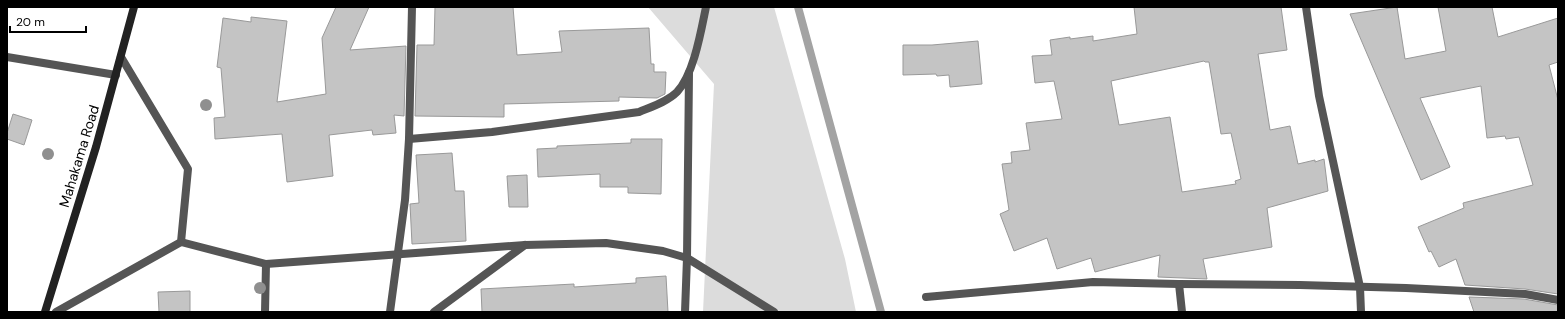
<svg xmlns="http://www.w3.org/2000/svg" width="1565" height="319" viewBox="0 0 1565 319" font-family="'DM Sans',sans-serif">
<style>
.green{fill:#dcdcdc}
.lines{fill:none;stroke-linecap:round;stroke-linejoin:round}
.stream{stroke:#a3a3a3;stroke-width:8}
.building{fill:#c4c4c4;stroke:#999;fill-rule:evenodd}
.lane{stroke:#555;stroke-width:8}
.street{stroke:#555;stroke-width:8}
.secondary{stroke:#222;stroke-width:8}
.tree{fill:#8f8f8f}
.labels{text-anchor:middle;stroke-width:4;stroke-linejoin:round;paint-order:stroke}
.street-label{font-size:14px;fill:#000;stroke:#fff}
</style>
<rect width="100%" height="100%" fill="#fff"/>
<path class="green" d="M648 7H774L845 259 856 312H703L714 84Z"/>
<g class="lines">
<path class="stream" d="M798 7 881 312"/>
</g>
<g class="building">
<path d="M336 7H369L350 50 406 46 404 116 394 115 396 133 373 135 372 130 329 135 333 176 287 182 282 134 215 139 214 118 225 117 221 68 217 67 223 18 251 22V17L287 21 277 102 326 94 322 38Z"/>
<path d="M435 7H513L517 55 562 52 559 31 649 28 651 64H654V72H666L665 94 657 98 619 97V101L504 104V117L415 116 417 45H434Z"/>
<path d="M1134 7H1281L1287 50 1258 54 1270 130 1290 126 1298 164 1315 160V162L1324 159 1328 191 1267 208 1272 247 1203 259 1207 279 1158 277 1160 255 1095 272 1091 258 1057 269 1047 238 1014 251 1000 214 1009 210 1002 164 1012 163 1011 152 1030 150 1026 123 1062 119 1054 81 1035 83 1032 56 1052 55 1050 40 1070 37V39L1093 36V41L1137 34ZM1204 61 1205 62H1209L1221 134 1231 133 1241 179 1235 181 1236 184 1182 192 1170 117 1119 125 1111 81Z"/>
<path d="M1397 7 1405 59 1446 51 1438 7H1492L1498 37 1558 18V62L1549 65 1558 100V294L1525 289 1465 285 1456 259 1439 267 1431 251 1429 252 1418 227 1464 208 1463 203 1533 185 1519 137 1506 139 1505 136 1487 138 1481 86 1420 98 1450 167 1421 180 1350 14Z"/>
<path d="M978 41 982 84 950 87 949 75 937 76 936 74 903 75V45H932Z"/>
<path d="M13 114 32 120 24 145 7 139V133Z"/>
<path d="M631 139H662L661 194 628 193V187H600V174L538 177 537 149 557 148V146L631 143Z"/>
<path d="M452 153 455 191H464L466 241 412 244 410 204 419 203 416 155Z"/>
<path d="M527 175 528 207H509L507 176Z"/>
<path d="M666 276 668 312H482L481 289 574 284V287L636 283V278Z"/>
<path d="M190 291V312H159L158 292Z"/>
<path d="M1469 297 1524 299 1558 305V312H1474Z"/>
</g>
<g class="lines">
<path class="lane" d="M56 312 181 242 188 169 121 57"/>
<g class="street">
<path d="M1306 7 1319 96 1360 287 1361 312"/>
<path d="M7 57 116 75"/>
<path d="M409 139 492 132 639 112C651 107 667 102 677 92 694 74 701 31 706 7"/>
<path d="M181 242 266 264 525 245 606 243 663 251 687 258 774 312"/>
<path d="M1179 284 1182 312"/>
<path d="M926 297 1093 282 1179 284 1300 285 1406 288 1525 294 1558 300"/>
<path d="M265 312 266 264"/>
<path d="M390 312 405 200 409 139 412 7"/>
<path d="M434 312 525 245"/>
<path d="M685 312 687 258 689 73"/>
</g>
<path class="secondary" d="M45 312 96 147 134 7"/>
</g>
<g class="tree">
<circle cx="206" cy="105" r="6"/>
<circle cx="48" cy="154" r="6"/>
<circle cx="260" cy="288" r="6"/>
</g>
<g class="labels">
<g class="street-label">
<text transform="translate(79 156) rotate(-73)" y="5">Mahakama Road</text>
</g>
</g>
<rect width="1565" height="319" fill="none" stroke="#000000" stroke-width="16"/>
<path d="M10 26v6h76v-6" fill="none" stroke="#000000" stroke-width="2"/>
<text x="16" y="26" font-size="12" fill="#000000" stroke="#ffffff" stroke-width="3" paint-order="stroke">20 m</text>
</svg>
